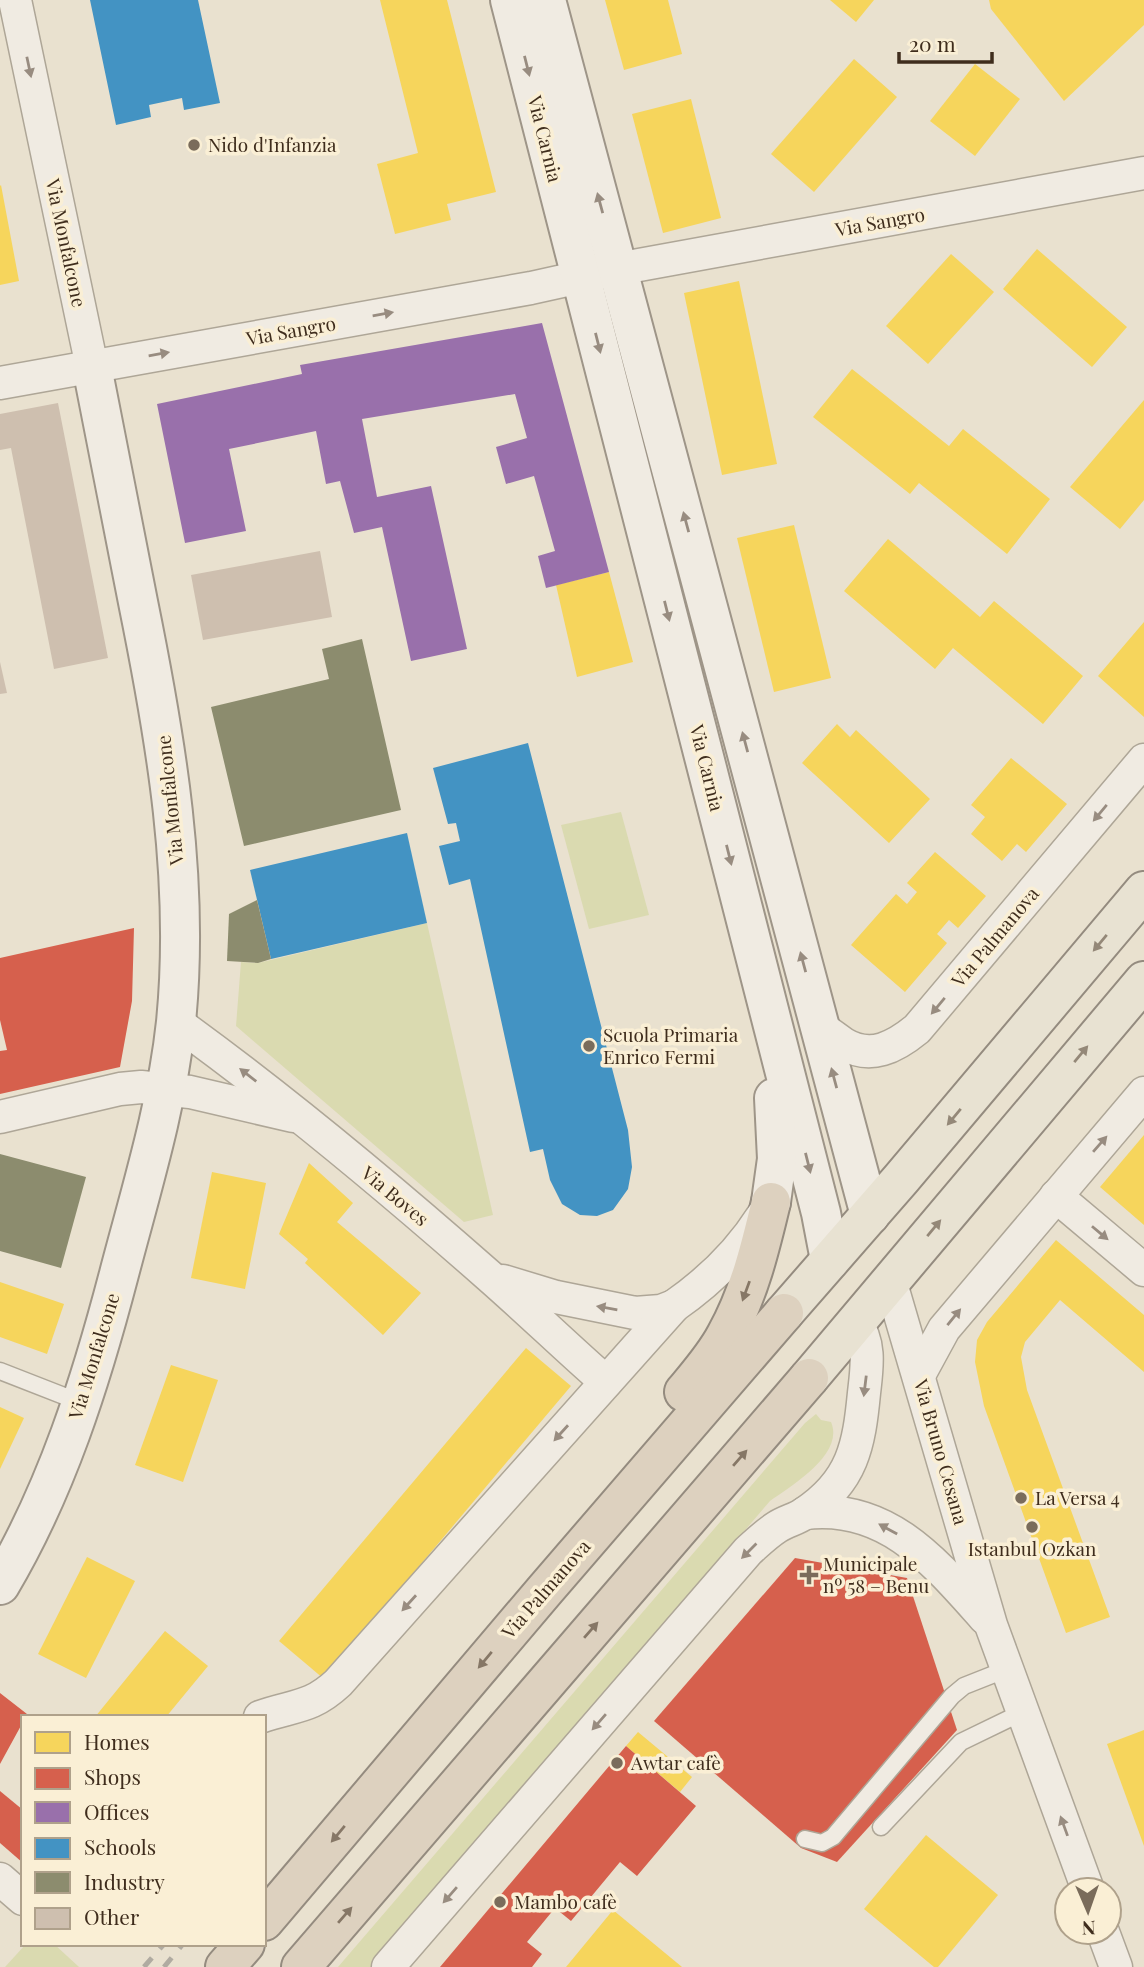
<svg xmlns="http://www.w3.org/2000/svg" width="1144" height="1967" viewBox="0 0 1144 1967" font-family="'Playfair Display',serif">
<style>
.green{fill:#dadab0}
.homes{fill:#f6d55c}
.shops{fill:#d6604d}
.offices{fill:#9970ab}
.schools{fill:#4393c3}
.industry{fill:#8c8c6e}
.building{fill:#cebfaf}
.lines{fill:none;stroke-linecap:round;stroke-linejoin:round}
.lane-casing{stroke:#aea697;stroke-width:19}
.street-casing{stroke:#aea697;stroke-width:35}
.secondary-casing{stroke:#9e9588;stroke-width:42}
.primary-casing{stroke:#948b7f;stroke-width:42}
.highway-casing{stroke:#948b7f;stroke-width:42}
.lane{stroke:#f0ebe2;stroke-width:16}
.street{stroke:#f0ebe2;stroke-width:32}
.secondary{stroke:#f0ebe2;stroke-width:38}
.primary{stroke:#e8e2d2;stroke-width:38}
.highway{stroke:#ddd1bf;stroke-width:38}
.rail{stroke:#b0aba1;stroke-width:5;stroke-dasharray:12 12;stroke-linecap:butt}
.oneway{fill:#988c80}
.oneway2{fill:#948878}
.oneway3{fill:#867766}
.poi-dot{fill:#7a6c5b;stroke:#faefd5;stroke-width:2.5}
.labels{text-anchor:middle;stroke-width:7;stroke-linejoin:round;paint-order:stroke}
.street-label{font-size:19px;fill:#3f2d1d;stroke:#faefd5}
.poi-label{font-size:19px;fill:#3f2d1d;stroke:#faefd5;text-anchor:start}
</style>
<rect width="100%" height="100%" fill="#e9e1cf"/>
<g class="green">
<path d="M621 812 649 915 589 929 561 825Z"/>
<path d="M427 923 493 1215 464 1222 236 1026 241 962 258 963Z"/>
<path d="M816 1414 821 1420 831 1422C845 1454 791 1486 770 1501L371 1967H338L805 1423Z"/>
<path d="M26 1944H54L79 1967H5Z"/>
</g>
<g class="homes">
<path d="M380 0H447L496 192 447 204 451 220 395 234 377 164 418 153Z"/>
<path d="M605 0H668L682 54 624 70Z"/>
<path d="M830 0H874L856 22Z"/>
<path d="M989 0H1144V25L1064 101 991 9Z"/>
<path d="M854 59 897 97 814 192 771 154Z"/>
<path d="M975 64 1020 99 975 156 930 121Z"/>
<path d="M691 99 721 218 663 233 632 114Z"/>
<path d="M1 185 19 281 0 285V186Z"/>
<path d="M1037 249 1127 327 1092 367 1003 289Z"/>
<path d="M951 254 994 292 928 364 886 326Z"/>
<path d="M739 281 777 464 722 475 684 293Z"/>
<path d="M852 369 949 446 963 429 1050 499 1007 554 919 483 910 494 813 417Z"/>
<path d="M1144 400V500L1120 529 1070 487Z"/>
<path d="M794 525 831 678 774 692 737 538Z"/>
<path d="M888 539 980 617 994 601 1083 676 1043 724 953 648 935 669 844 591Z"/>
<path d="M609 572 633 662 577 677 556 585Z"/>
<path d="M1144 622V717L1098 676Z"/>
<path d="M837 724 850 737 856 730 930 799 889 843 802 763Z"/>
<path d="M1011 758 1067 804 1026 852 1017 844 1002 861 971 834 985 817 971 805Z"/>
<path d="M935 852 986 896 958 928 949 920 937 934 947 943 905 992 851 945 896 894 907 904 917 892 907 883Z"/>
<path d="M1144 1135V1225L1100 1187Z"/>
<path d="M309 1163 353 1203 337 1222 421 1293 383 1335 305 1263 308 1259 279 1234Z"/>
<path d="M212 1172 266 1183 245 1289 191 1278Z"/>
<path d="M1056 1240 1144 1315V1372L1060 1300 1025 1342 1021 1357 1027 1390 1110 1617 1066 1633 984 1406 975 1362 977 1340 987 1322Z"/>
<path d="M0 1282 64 1304 47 1354 0 1337Z"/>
<path d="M526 1348 571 1386 324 1679 279 1641Z"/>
<path d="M171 1365 218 1380 183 1482 135 1465Z"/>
<path d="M0 1407 24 1418 0 1469Z"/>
<path d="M87 1557 135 1581 86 1678 38 1654Z"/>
<path d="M165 1631 208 1666 166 1717H95Z"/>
<path d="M1144 1730V1846L1107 1744Z"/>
<path d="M638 1732 692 1777 680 1792 626 1746Z"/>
<path d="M926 1835 998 1895 938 1967H934L864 1909Z"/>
<path d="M613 1910 682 1967H566Z"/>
</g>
<g class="shops">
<path d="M134 928 132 1001 120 1067 0 1094V1051L7 1050 0 1020V958Z"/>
<path d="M795 1558 907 1578 957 1730 837 1862 801 1848 654 1721Z"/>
<path d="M0 1693 27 1714 23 1717V1722L0 1764Z"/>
<path d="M626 1746 696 1806 637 1876 620 1862 571 1921 555 1908 527 1942 542 1954 532 1967H440Z"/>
<path d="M0 1791 23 1810V1863L0 1843Z"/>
</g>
<path class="offices" d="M542 323 609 572 546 588 538 556 555 551 534 476 506 484 496 447 527 438 515 394 362 419 377 497 431 486 467 649 411 661 382 527 354 533 340 481 326 484 316 431 229 449 246 531 185 543 157 404 302 374 300 365Z"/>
<g class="schools">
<path d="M90 0H198L220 103 184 110 182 98 149 105 151 117 116 125Z"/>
<path d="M528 743 628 1130 632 1167 628 1189 613 1210 597 1216 580 1215 562 1204 550 1180 543 1149 530 1152 470 879 449 885 439 846 460 841 456 823 448 824 433 768Z"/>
<path d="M407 833 427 923 271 959 250 870Z"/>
</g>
<g class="industry">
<path d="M362 639 401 810 244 846 211 707 329 679 322 649Z"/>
<path d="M257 900 271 959 258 963 227 961 229 914Z"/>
<path d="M0 1154 86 1177 61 1268 0 1251Z"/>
</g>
<g class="building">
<path d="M58 403 108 658 54 669 11 448 0 450V414Z"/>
<path d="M320 551 332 617 203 640 191 575Z"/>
<path d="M0 662 7 693 0 694Z"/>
</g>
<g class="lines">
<g class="lane-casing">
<g id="lane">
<path d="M0 1371 82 1403"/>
<path d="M881 1827 961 1742 1023 1712"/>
<path d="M805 1839 822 1843 833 1837 952 1696 964 1686 1007 1669"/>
</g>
</g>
<g class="street-casing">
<g id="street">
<path d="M15 0 92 367"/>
<path d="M0 383 531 288 617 269 1144 173"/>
<path d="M176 1022C284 1100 388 1187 488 1275 528 1310 566 1347 606 1382"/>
<path d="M820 1028C829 1032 836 1039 844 1044 871 1060 895 1047 917 1029L1144 760"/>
<path d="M0 1117 120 1089 141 1087 190 1092 293 1116"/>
<path d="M1056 1196 1144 1270"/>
<path d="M890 1280 991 1625 1088 1890"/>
<path d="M503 1281 556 1297 635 1313 661 1311 674 1306"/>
<path d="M919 1375 944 1329 1144 1093"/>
<path d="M805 1513C887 1503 935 1562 985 1618"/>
<path d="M260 1717C293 1705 310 1709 338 1683L674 1306C710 1281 739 1253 763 1215"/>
<path d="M0 1879 23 1899"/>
<path d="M1103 1932 1116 1967"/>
<path d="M388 1967 748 1551C757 1543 766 1534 777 1527 786 1521 797 1519 805 1513 853 1481 859 1445 864 1393 867 1367 871 1343 855 1321"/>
</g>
</g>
<g class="secondary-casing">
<g id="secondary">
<path d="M510 0 821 1213 830 1260"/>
<path d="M546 0 870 1215"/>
<path d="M771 1202 777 1159 774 1098"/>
<path d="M0 1585C57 1489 91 1381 119 1274 141 1190 167 1107 176 1022 190 880 166 740 138 602 123 524 107 445 92 367"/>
</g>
</g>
<g class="primary-casing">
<g id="primary">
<path d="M784 1313 901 1179 1144 891"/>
<path d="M809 1378 1144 981"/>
</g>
</g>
<g class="highway-casing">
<g id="highway">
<path d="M684 1392C699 1374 715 1356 726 1335 749 1294 760 1248 771 1202"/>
<path d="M264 1921 545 1590 784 1313"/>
<path d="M225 1967 245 1944"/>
<path d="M301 1967 809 1378"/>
</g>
</g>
<use href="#lane" class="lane"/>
<use href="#street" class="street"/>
<use href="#secondary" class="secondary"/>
<use href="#primary" class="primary"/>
<use href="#highway" class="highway"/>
<g class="rail">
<path d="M144 1967 164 1944"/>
<path d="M164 1967 183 1944"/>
</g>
</g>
<defs><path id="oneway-solid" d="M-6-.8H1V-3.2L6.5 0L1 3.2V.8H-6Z" transform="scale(1.75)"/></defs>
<g class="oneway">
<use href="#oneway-solid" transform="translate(527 66) rotate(76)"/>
<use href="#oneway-solid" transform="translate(29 67) rotate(78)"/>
<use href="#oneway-solid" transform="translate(600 203) rotate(-105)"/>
<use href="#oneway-solid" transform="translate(383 314) rotate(-10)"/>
<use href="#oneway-solid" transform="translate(598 343) rotate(76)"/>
<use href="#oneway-solid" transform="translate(159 354) rotate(-10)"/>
<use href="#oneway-solid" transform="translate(686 522) rotate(-105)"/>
<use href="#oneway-solid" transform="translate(667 611) rotate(76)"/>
<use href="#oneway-solid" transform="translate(745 742) rotate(-105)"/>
<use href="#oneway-solid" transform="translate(1100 813) rotate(130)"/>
<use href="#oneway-solid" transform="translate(729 855) rotate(76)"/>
<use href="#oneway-solid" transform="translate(803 962) rotate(-105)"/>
<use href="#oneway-solid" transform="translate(938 1006) rotate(130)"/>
<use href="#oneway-solid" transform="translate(248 1075) rotate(-142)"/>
<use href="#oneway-solid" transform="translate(834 1078) rotate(-105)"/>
<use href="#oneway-solid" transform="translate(1100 1144) rotate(-49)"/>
<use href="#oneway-solid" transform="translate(808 1163) rotate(76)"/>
<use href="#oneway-solid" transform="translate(1100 1233) rotate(40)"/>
<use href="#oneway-solid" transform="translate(607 1308) rotate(-170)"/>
<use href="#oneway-solid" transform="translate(954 1317) rotate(-51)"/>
<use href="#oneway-solid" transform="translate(865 1386) rotate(97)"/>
<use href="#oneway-solid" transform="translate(561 1433) rotate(132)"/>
<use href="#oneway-solid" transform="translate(888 1529) rotate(-151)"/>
<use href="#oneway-solid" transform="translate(749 1551) rotate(135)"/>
<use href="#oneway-solid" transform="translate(409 1603) rotate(132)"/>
<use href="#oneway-solid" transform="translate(599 1722) rotate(131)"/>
<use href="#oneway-solid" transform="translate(1064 1826) rotate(-110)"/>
<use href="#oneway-solid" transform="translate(450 1895) rotate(131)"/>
</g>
<g class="oneway2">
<use href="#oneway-solid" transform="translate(1100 943) rotate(130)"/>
<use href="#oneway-solid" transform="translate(1081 1054) rotate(-50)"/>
<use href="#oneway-solid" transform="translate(954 1117) rotate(130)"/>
<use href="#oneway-solid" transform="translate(934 1228) rotate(-50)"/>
</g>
<g class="oneway3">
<use href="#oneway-solid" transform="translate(746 1291) rotate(110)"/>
<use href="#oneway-solid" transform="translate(740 1458) rotate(-49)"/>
<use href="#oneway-solid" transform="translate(591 1630) rotate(-49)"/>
<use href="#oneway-solid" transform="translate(485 1660) rotate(130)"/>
<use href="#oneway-solid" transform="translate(338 1834) rotate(130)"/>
<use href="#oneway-solid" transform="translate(345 1915) rotate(-49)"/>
</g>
<g class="poi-dot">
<circle cx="194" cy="145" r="7"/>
<circle cx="589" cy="1046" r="7"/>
<circle cx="1021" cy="1498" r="7"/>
<circle cx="1032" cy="1527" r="7"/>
<path d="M805.5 1564.5h7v7h7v7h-7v7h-7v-7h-7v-7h7z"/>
<circle cx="617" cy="1763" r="7"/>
<circle cx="500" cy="1902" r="7"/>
</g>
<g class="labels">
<g class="street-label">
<text transform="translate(545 139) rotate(76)" y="7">Via Carnia</text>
<text transform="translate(880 222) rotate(-10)" y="7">Via Sangro</text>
<text transform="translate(66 243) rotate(78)" y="7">Via Monfalcone</text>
<text transform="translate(291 331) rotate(-10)" y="7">Via Sangro</text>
<text transform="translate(707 768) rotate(76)" y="7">Via Carnia</text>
<text transform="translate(170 800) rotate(-96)" y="7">Via Monfalcone</text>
<text transform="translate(995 937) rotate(-50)" y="7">Via Palmanova</text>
<text transform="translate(395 1196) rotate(40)" y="7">Via Boves</text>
<text transform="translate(94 1356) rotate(-73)" y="7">Via Monfalcone</text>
<text transform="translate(941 1452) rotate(74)" y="7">Via Bruno Cesana</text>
<text transform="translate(546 1589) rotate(-49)" y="7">Via Palmanova</text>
</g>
<g class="poi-label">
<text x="208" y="152">Nido d'Infanzia</text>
<text x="603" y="1042">Scuola Primaria<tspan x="603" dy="22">Enrico Fermi</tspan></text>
<text x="1035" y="1505">La Versa 4</text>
<text x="1032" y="1556" text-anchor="middle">Istanbul Ozkan</text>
<text x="823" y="1571">Municipale<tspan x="823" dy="22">nº 58 – Benu</tspan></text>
<text x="631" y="1770">Awtar cafè</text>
<text x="514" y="1909">Mambo cafè</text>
</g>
</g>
<rect x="21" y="1715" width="245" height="231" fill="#faefd5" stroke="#afa18b" stroke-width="2"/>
<rect x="35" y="1732" width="35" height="21" fill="#f6d55c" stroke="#afa18b" stroke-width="2"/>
<text x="84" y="1750" font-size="21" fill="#3f2d1d">Homes</text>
<rect x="35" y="1768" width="35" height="21" fill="#d6604d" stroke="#afa18b" stroke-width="2"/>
<text x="84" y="1785" font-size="21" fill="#3f2d1d">Shops</text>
<rect x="35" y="1802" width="35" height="21" fill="#9970ab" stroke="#afa18b" stroke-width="2"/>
<text x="84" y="1820" font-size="21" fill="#3f2d1d">Offices</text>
<rect x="35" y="1838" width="35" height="21" fill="#4393c3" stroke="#afa18b" stroke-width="2"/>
<text x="84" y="1855" font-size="21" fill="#3f2d1d">Schools</text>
<rect x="35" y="1872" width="35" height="21" fill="#8c8c6e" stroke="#afa18b" stroke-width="2"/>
<text x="84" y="1890" font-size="21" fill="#3f2d1d">Industry</text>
<rect x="35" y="1908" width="35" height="21" fill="#cebfaf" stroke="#afa18b" stroke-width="2"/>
<text x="84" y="1925" font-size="21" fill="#3f2d1d">Other</text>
<g transform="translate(1088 1911) rotate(178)"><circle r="33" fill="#faefd5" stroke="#afa18b" stroke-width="2"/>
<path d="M0-5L12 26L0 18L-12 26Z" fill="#7a6c5b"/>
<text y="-10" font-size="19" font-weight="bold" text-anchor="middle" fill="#3f2d1d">N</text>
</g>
<path d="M899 52v10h93v-10" fill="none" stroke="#3f2d1d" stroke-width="3.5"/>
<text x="909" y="52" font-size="21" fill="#3f2d1d" stroke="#faefd5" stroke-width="5" paint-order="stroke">20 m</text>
</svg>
